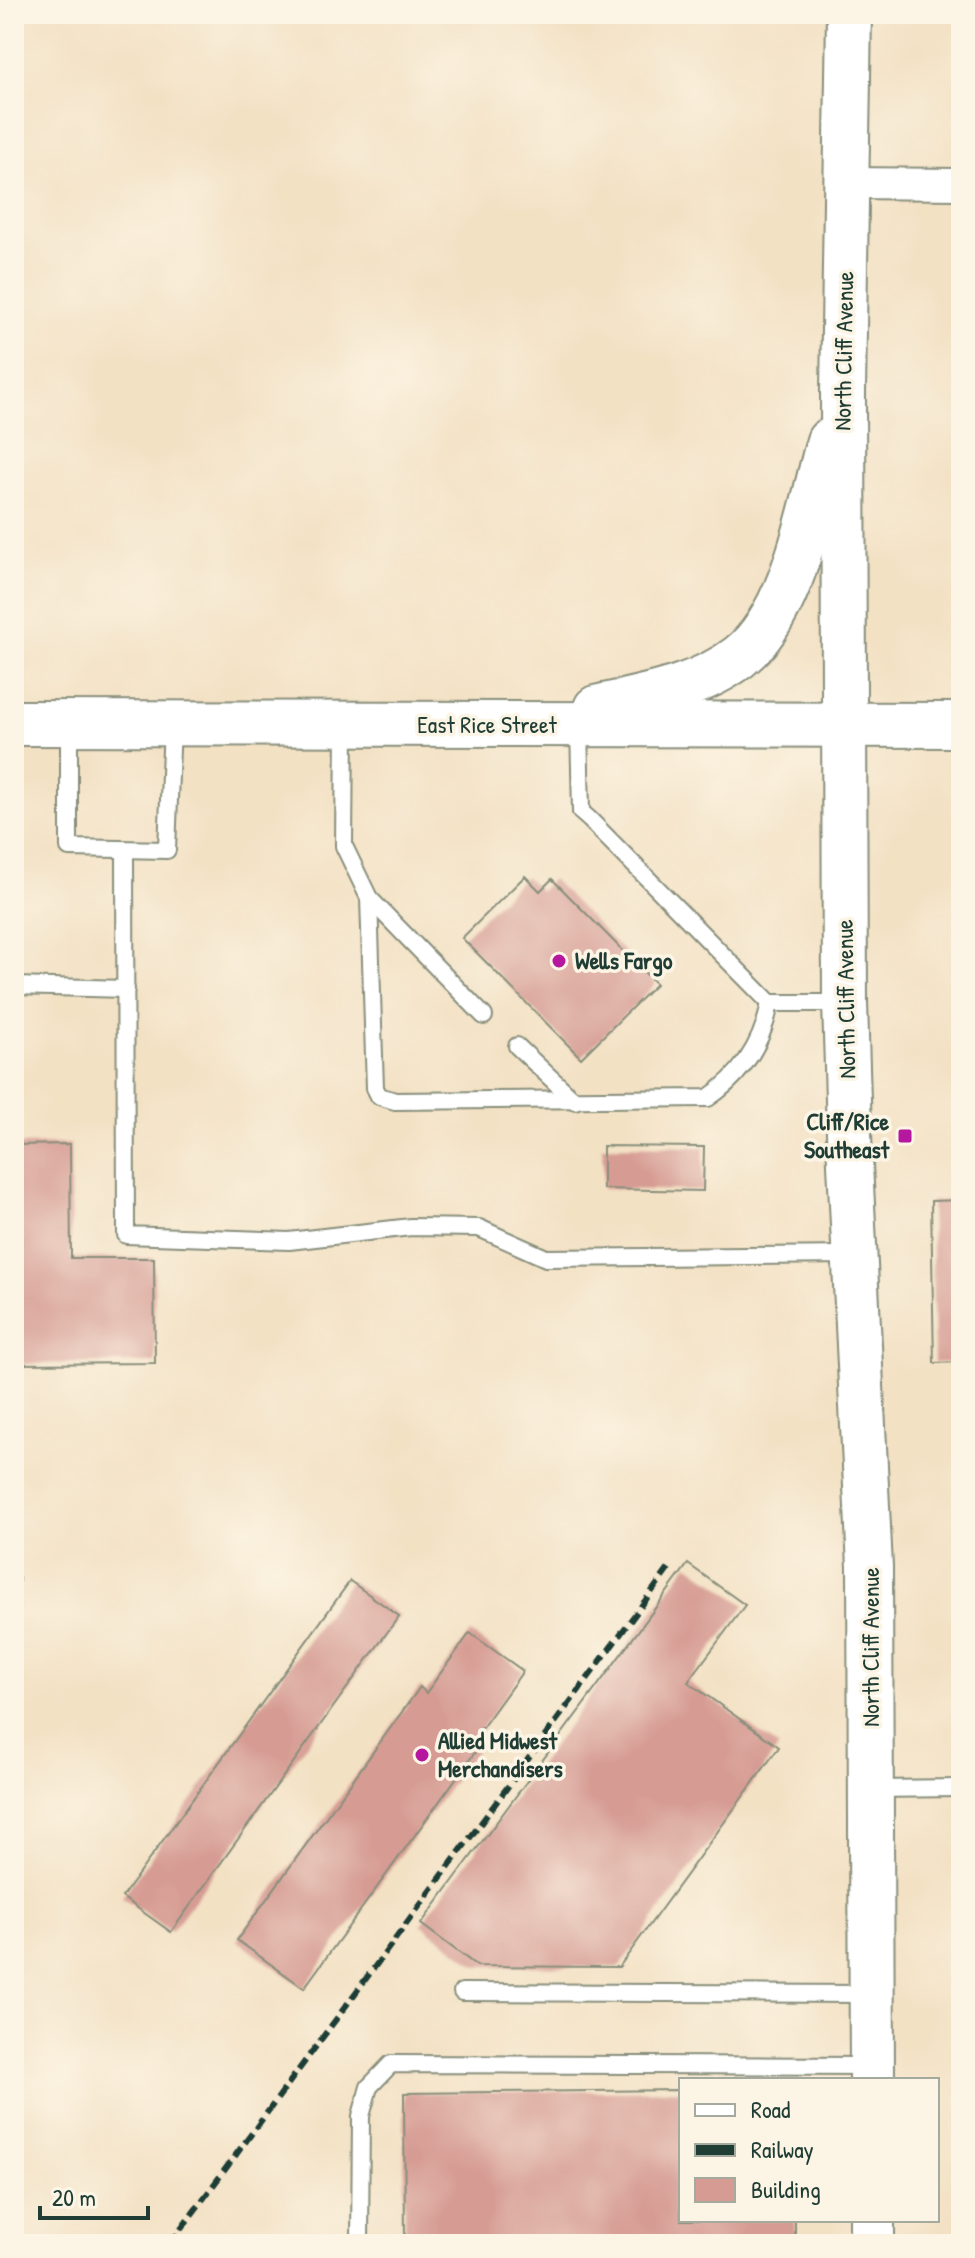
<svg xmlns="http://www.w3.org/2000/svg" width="975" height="2258" viewBox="0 0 975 2258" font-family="'Patrick Hand',sans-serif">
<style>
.building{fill:#d69b93}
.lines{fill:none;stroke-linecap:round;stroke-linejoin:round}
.lane-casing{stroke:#898f7c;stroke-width:20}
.street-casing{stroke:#898f7c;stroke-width:34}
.secondary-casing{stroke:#898f7c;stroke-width:48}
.lane{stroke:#fff;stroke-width:16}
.street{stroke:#fff;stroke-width:30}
.secondary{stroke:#fff;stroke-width:44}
.rail{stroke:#1f3d34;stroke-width:6;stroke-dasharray:12 6;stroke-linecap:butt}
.poi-dot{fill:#b5179e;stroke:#fcf5e5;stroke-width:3}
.labels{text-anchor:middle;stroke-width:7;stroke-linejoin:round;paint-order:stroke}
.street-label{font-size:24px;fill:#1f3d34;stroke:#fcf5e5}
.poi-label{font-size:24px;font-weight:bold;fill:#1f3d34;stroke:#fcf5e5;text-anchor:start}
</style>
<rect width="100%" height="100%" fill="#fcf5e5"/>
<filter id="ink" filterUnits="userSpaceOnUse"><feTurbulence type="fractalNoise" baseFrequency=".0125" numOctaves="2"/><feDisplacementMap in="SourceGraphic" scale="16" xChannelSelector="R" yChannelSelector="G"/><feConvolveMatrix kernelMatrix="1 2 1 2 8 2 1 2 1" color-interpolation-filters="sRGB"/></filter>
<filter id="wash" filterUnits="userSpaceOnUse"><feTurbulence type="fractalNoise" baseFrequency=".006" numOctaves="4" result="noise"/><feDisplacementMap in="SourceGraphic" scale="32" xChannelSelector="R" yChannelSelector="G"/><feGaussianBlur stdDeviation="1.8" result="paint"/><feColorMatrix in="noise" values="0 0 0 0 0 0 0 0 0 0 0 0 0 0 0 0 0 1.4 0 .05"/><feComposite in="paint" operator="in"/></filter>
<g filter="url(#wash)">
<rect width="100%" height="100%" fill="#f3e1c4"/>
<g id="blocks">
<g class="building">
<path d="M525 876 540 891 552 879 656 984 581 1058 462 938Z"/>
<path d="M70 1144 71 1258H154L155 1363 14 1364V1145Z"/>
<path d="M603 1146 704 1147 703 1191 603 1189Z"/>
<path d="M961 1200V1362L934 1363 931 1201Z"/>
<path d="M688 1564 745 1605 688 1682 779 1747 619 1967 477 1966 421 1924Z"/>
<path d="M14 1577H19L18 1608 14 1607Z"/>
<path d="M350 1581 399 1616 171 1932 122 1897Z"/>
<path d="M470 1633 523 1671 479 1732 486 1737 304 1988 237 1940 420 1687 426 1693Z"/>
<path d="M681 2090V2220H795V2244H405L404 2093Z"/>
</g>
</g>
</g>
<g filter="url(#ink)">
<use href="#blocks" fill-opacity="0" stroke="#898f7c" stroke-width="2"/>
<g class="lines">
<g class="lane-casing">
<g id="lane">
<path d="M69 725V848L167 850 172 724"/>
<path d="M345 725 344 846 369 898 375 1088 379 1096 395 1101 708 1098C742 1075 763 1042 770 1003"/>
<path d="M579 726 581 812 589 819 770 1003H845"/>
<path d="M125 850 126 1235 289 1241 411 1227 479 1228 546 1258 852 1255"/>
<path d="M369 898 484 1016"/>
<path d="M14 986 126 989"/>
<path d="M517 1046 575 1101"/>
<path d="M873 1789 961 1788"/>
<path d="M462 1992 869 1994"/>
<path d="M360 2244 361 2116 369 2087 391 2064 871 2066"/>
</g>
</g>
<g class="street-casing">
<path id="street" d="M846 183 961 184"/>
</g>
<g class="secondary-casing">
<g id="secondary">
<path d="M849 14 843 392 845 1003 850 1164 870 1567 872 2080"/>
<path d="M596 708C644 697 699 688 739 657 795 613 810 507 829 441"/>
<path d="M14 723 961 725"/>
<path d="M872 2220V2244"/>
</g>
</g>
<use href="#lane" class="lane"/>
<use href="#street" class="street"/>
<use href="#secondary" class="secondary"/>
<path class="rail" d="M170 2244 670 1567"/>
</g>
</g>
<g class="poi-dot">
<circle cx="559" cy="961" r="8"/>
<rect x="897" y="1128" width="16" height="16" rx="4"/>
<circle cx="422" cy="1755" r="8"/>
</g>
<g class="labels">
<g class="street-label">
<text transform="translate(844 351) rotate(-89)" y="8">North Cliff Avenue</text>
<text x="487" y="733">East Rice Street</text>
<text transform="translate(846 999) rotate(-91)" y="8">North Cliff Avenue</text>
<text transform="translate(871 1647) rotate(-90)" y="8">North Cliff Avenue</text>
</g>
<g class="poi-label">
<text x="575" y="969">Wells Fargo</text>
<text x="889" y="1130" text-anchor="end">Cliff/Rice<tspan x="889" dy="28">Southeast</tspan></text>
<text x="438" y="1749">Allied Midwest<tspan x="438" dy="28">Merchandisers</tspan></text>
</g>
</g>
<rect width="975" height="2258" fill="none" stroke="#fcf5e5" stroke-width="48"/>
<rect x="679" y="2078" width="260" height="144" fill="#fcf5e5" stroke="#a4ab9e" stroke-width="2"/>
<rect x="695" y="2104" width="40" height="12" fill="#ffffff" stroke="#a4ab9e" stroke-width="2"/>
<text x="751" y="2118" font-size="24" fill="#1f3d34">Road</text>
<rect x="695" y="2144" width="40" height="12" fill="#1f3d34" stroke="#a4ab9e" stroke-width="2"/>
<text x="751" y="2158" font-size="24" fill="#1f3d34">Railway</text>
<rect x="695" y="2178" width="40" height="24" fill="#d69b93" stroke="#a4ab9e" stroke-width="2"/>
<text x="751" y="2198" font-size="24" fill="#1f3d34">Building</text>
<path d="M40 2206v12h108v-12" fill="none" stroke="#1f3d34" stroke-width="4"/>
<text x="52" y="2206" font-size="24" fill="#1f3d34" stroke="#fcf5e5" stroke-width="6" paint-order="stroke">20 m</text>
</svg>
